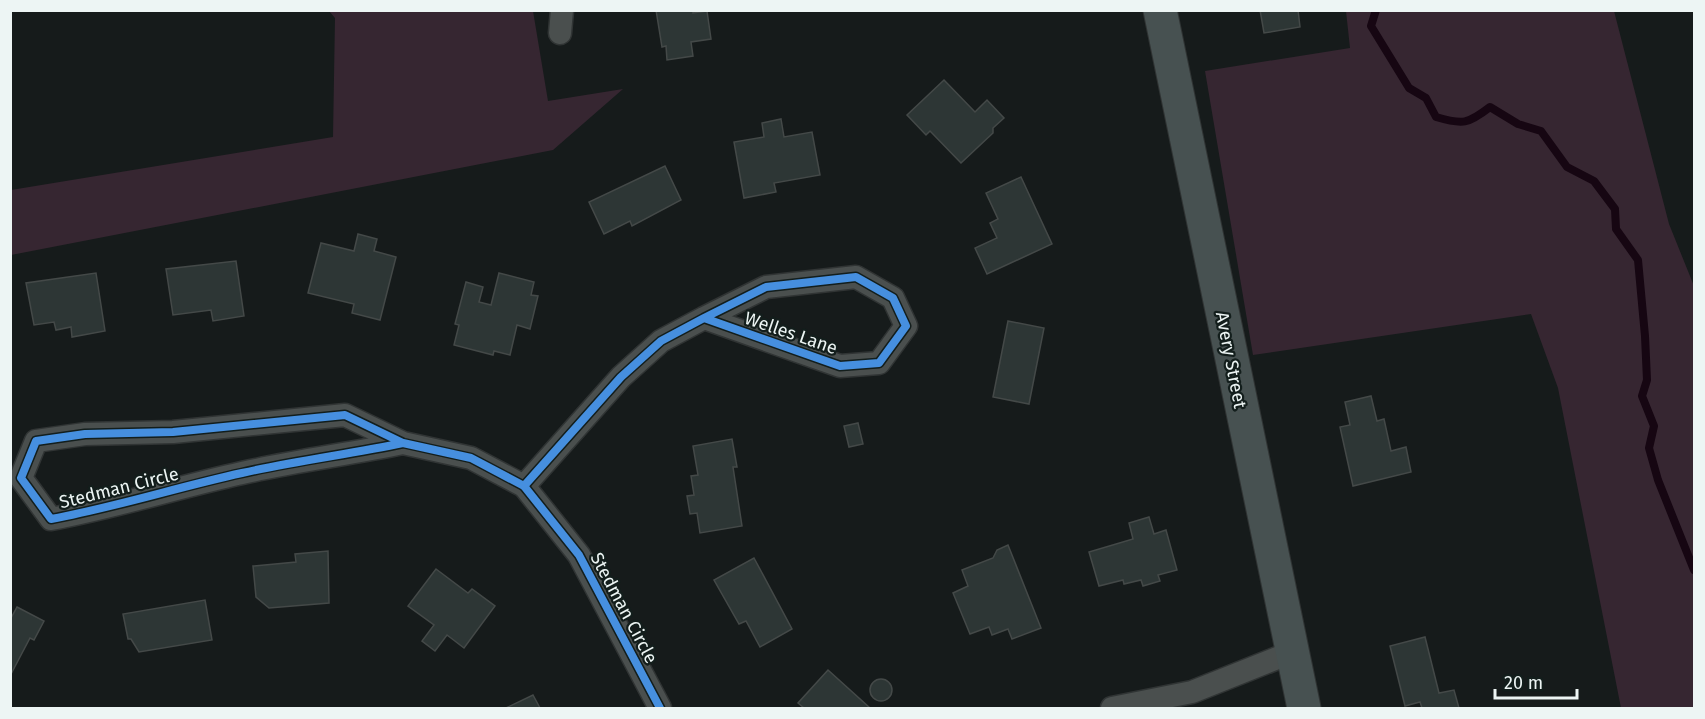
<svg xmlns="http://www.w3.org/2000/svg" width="1705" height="719" viewBox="0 0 1705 719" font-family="'Fira Sans',sans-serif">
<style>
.green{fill:#362631}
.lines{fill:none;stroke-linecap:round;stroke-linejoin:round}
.stream{stroke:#160612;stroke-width:8}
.building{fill:#2d3635;stroke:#444948;stroke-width:1.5}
.street-casing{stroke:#303434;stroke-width:25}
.secondary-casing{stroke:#303434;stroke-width:35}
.street{stroke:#4a4f4e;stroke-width:22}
.secondary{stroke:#475151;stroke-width:33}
.cycleway-casing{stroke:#131e1c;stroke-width:11}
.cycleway{stroke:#468fdf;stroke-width:8}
.labels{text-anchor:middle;stroke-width:4.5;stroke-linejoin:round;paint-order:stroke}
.street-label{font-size:18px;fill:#edf5f4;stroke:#131e1c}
</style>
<rect width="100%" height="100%" fill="#161b1b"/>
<g class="green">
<path d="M329 11H533L548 101 623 89 553 150 11 255V190L333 137 335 18Z"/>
<path d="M1346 11H1614L1669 224 1694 286V708H1621L1558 388 1531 314 1253 355 1205 71 1350 48Z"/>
</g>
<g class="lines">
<path class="stream" d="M1376 10 1371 26 1409 88 1426 98 1436 117C1463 125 1468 124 1490 107L1518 124 1541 131 1567 167 1594 181 1615 209 1616 229 1638 260 1645 336 1647 380 1642 396 1654 426 1649 448 1658 480 1694 570"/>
</g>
<g class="building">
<path d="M656 10H693V13L707 11 711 39 691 42 693 56 667 60 666 46 662 47Z"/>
<path d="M1260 10H1298L1300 27 1264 33Z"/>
<path d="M944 80 975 112 987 100 1004 118 993 128V133L961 163 930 131 926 135 907 115Z"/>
<path d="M781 119 784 137 812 132 820 175 774 183 776 192 744 198 734 142 764 137 762 123Z"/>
<path d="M665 166 681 200 632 226 630 221 604 234 589 202Z"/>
<path d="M1021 177 1052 244 987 274 975 248 997 238 990 223 998 219 986 193Z"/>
<path d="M358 234 377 239 374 251 396 257 380 320 352 313 354 304 308 293 321 243 354 251Z"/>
<path d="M236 261 244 316 213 321 211 310 173 315 166 269Z"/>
<path d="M96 273 105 331 72 337 71 327 56 330 54 322 34 325 26 283Z"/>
<path d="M499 273 534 282 531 295 538 296 530 329 517 325 510 355 494 351 493 355 454 345 459 325 455 324 466 282 483 287 479 302 491 305Z"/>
<path d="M1008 321 1044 328 1029 404 993 397Z"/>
<path d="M1371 396 1377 421 1384 419 1391 451 1406 447 1411 472 1353 486 1340 427 1350 425 1345 402Z"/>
<path d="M858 423 863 444 849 447 844 426Z"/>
<path d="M732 439 737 467H733L742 526 700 533 697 513 690 514 687 496 694 495 691 476 698 475 693 446Z"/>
<path d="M1149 517 1154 534 1166 530 1177 570 1158 575 1160 581 1143 586 1141 580 1124 584 1123 580 1099 586 1089 552 1133 539 1129 523Z"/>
<path d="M1008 545 1041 628 1012 639 1008 629 992 635 989 627 970 634 953 593 968 586 962 570 993 558 997 550Z"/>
<path d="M328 551 329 603 269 608 256 597 253 566 296 562 295 554Z"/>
<path d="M754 558 792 629 760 647 746 621 739 624 714 580Z"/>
<path d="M436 569 468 593 472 589 495 606 464 648 447 635 435 651 422 641 434 625 408 606Z"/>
<path d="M205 600 212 640 139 652 131 639H128L123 614Z"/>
<path d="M17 607 44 621 34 640 30 638 10 676V620Z"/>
<path d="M1425 637 1439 693 1454 690 1459 708H1422L1420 702 1405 706 1390 646Z"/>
<path d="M828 670 870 708H804L798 703Z"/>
<circle cx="881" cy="690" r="11"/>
<path d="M533 695 540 708H506Z"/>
</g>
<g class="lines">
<g class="street-casing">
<g id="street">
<path d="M560 33 562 10"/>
<path d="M403 443C350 454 295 461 242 473 178 487 116 507 51 519L21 478 36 441 85 434 173 432 345 415 403 443 471 458 524 486 579 555 660 708"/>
<path d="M524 486 621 377 661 341 704 318 840 366 879 363 906 326 893 298 856 277 766 287 704 318"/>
<path d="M1112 708 1192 692 1290 653"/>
</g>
</g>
<g class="secondary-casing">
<path id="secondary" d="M1160 10 1304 708"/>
</g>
<use href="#street" class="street"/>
<use href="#secondary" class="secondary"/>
<g class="cycleway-casing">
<g id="cycleway">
<path d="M403 443C350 454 295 461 242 473 178 487 116 507 51 519L21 478 36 441 85 434 173 432 345 415 403 443 471 458 524 486 579 555 660 708"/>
<path d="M524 486 621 377 661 341 704 318 840 366 879 363 906 326 893 298 856 277 766 287 704 318"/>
</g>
</g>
<use href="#cycleway" class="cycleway"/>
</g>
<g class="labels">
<g class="street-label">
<text transform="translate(791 333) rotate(19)" y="6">Welles Lane</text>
<text transform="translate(1231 360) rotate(79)" y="6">Avery Street</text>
<text transform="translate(119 488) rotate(-14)" y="6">Stedman Circle</text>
<text transform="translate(624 608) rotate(62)" y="6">Stedman Circle</text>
</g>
</g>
<rect width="1705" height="719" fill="none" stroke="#edf5f4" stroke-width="24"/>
<path d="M1495 689v9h82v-9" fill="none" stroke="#edf5f4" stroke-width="3"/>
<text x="1504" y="689" font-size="18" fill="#edf5f4" stroke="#131e1c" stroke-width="4.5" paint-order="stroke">20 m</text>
</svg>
